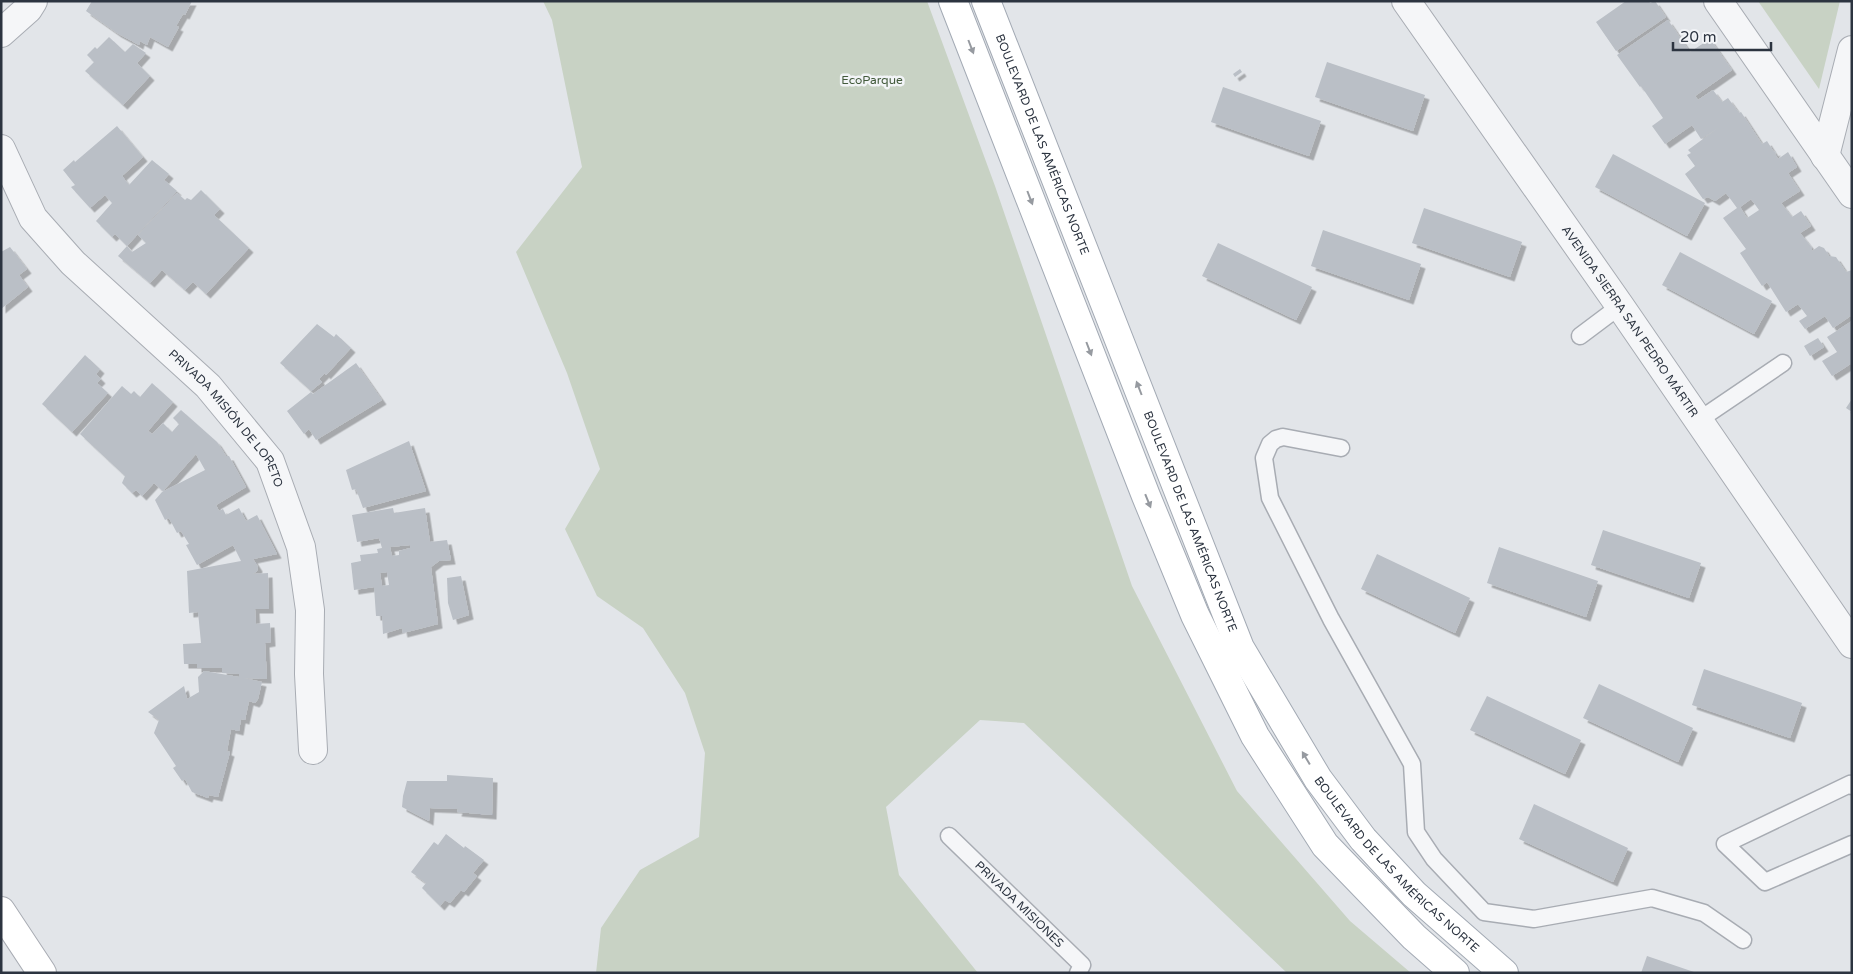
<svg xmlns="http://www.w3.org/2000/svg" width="1853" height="974" viewBox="0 0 1853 974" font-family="'Varela Round',sans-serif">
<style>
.green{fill:#c8d2c4}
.building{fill:#babfc6;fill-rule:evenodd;filter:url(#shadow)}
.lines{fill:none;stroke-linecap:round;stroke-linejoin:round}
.lane-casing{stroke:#a8acb3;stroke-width:19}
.street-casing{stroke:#a8acb3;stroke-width:30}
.secondary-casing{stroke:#a8acb3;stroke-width:30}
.primary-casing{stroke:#a3aab4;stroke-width:30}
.lane{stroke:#f5f6f8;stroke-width:16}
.street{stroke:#f5f6f8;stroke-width:28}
.secondary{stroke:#fff;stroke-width:28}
.primary{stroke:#fff;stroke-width:28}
.oneway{fill:#969aa0}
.labels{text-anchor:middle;stroke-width:5;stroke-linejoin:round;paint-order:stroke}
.park-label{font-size:12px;fill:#425a3b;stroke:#f2f4f7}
.street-label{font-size:12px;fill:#2c3440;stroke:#f2f4f7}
</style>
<defs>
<filter id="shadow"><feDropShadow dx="4.5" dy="4.5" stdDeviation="0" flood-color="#0004"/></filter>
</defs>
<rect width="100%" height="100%" fill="#e2e5e9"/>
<g class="green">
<path d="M543 1H927L995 186 1132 586 1237 791 1350 921 1411 973H1287L1024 723 980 720 886 807 899 875 978 973H596L601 928 640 870 699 837 705 753 685 693 643 628 597 596 565 529 600 469 567 373 516 252 582 167 552 20Z"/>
<path d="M1758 1H1840L1819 89Z"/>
</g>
<g class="building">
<path d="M92 1H192L185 15 183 14 176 26 179 27 168 47 150 37 147 45 140 41 139 45 117 33 86 11Z"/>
<path d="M1626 1H1649L1650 3 1655 1 1666 17 1616 51 1596 22Z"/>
<path d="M1668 20 1690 52 1710 39 1732 70 1695 96 1698 100 1713 90 1722 102 1728 98 1739 113 1741 112 1762 144 1767 141 1774 152 1776 151 1775 154 1778 159 1788 152 1797 167 1788 173 1800 191 1781 203 1792 217 1801 211 1811 226 1800 233 1812 248V251L1819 246 1824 248 1829 256 1836 257 1846 272 1852 270V315L1833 328 1825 316 1805 329 1799 321 1807 316 1798 304 1786 312 1767 282 1762 286 1740 253 1746 249 1723 218 1737 208 1726 193 1715 201 1708 197 1703 199 1685 174 1695 166 1687 155 1691 153 1688 150 1718 128 1701 139 1692 125 1665 144 1652 126 1663 118 1641 86 1640 87 1617 55ZM1751 199 1759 210 1747 218 1740 207Z"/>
<path d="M109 37 125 52 133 44 146 53 137 63 150 76 123 105 85 71 94 62 87 55 95 47 97 49Z"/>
<path d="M1327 62 1425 95 1413 131 1315 97Z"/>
<path d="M1240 69 1242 72 1235 77 1233 74Z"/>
<path d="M1223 87 1321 121 1309 156 1211 122Z"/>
<path d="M117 126 143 157 122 176 129 185 152 160 169 174 164 180 177 191 127 246 115 234 112 237 96 221 112 203 105 195 90 208 71 187 75 185 63 170 74 160 75 162Z"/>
<path d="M1613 154 1705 203 1687 236 1595 187Z"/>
<path d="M201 190 220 209 214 215 249 248 206 294 193 282 185 290 162 270 150 283 118 256 127 246 132 252 146 243 138 235 177 193 185 200 187 198 191 200Z"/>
<path d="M1424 208 1522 242 1510 277 1412 243Z"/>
<path d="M1323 230 1421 264 1409 300 1311 266Z"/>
<path d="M1218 243 1312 287 1296 320 1202 276Z"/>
<path d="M10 247 27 269 19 275 28 287 1 309V252Z"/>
<path d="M1680 252 1772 301 1754 334 1662 285Z"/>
<path d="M1852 321V363L1832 376 1822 361 1837 352 1827 337Z"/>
<path d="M317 324 334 337 336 334 351 348 326 375 325 373 319 379 322 382 311 391 280 363Z"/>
<path d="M1818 338 1824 347 1810 356 1804 346Z"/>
<path d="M85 355 100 369 96 374 101 379 97 383 108 393 72 432 42 404Z"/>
<path d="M356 363 382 400 316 440 309 429 304 434 287 411 311 392 313 394Z"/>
<path d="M152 383 173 402 148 431 152 434 163 423 172 432 179 424 173 418 181 410 217 442 226 456H229L246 487 216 505 219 511 223 509 226 515 239 508 246 521 257 515 277 554 253 559 258 567 257 571 253 574 268 573 269 609H255L256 624 270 623 271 642 265 643 267 679 244 678 262 682 258 699 255 703 249 701 245 720 241 719 239 731 231 729 227 751 230 752 218 797 209 795 208 798 192 792 185 779 182 781 173 768 176 766 154 733 159 720 148 712 184 686 187 699 199 692 198 677 204 671 239 677V674L222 673V668H197V664H184L183 644 201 643 198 612 189 613 187 571 241 561 233 545 197 565 186 545 189 544 181 531 177 533 169 518 165 520 155 500 162 492 205 470 196 454 163 491 154 483 142 496 136 490 132 493 122 483 125 476 80 434 122 386 131 394 134 391 140 397Z"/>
<path d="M1852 399V412L1846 408Z"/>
<path d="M409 441 426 491 363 508 356 489 352 490 346 470Z"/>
<path d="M393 508 394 513 425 508 430 542 447 540 451 560 439 561 431 567 438 624 403 633 402 628 383 634 382 616H376L374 587 354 590 351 563 361 561 360 555 378 553 377 549 382 548 379 538 357 542 352 515ZM410 545V548L399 551V555L392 556 390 547ZM387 572 389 585 382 586 380 573Z"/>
<path d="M1603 530 1701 563 1689 598 1591 565Z"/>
<path d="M1499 547 1598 581 1586 617 1487 583Z"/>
<path d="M1377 554 1470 598 1455 633 1361 589Z"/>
<path d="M461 576 469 615 453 620 448 603 447 578Z"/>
<path d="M1704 669 1802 703 1790 738 1692 705Z"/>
<path d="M1599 684 1693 728 1678 762 1583 718Z"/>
<path d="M1487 696 1581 740 1565 774 1470 730Z"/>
<path d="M447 775 493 778 492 815 457 812 458 809 430 808 429 821 402 807 403 796 407 781H447Z"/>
<path d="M1534 804 1628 848 1613 882 1519 839Z"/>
<path d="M446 834 464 848 465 846 484 860 473 873 477 876 464 892 461 890 450 903 445 900 440 906 422 888 426 883 411 872 434 842 438 845Z"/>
<path d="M1647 956 1694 972V973H1641Z"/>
</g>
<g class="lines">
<g class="lane-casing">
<g id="lane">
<path d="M1580 336 1620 306"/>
<path d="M1699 420 1783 363"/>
<path d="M1341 448 1283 437 1276 439 1270 444 1264 458 1270 498 1331 619 1412 764 1416 832 1434 859 1484 912 1534 919 1652 898 1704 913 1743 940"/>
<path d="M1852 786 1850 784 1725 844 1765 882 1852 844"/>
<path id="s1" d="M949 836 1082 965 1078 973"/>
</g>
</g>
<g class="street-casing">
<g id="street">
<path id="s2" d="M1406 1 1620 306 1852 644"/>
<path d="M1718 1 1852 194"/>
<path d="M1 33 28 9 33 1"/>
<path id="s3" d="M1 149 33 218 73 263 208 386 270 461 301 547 310 610 309 674 313 750"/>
<path d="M1825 156 1852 50"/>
</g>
</g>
<g class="secondary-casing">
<path id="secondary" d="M1 911 42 973"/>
</g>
<g class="primary-casing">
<g id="primary">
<path d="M953 1 1146 496 1195 615 1255 736 1325 845 1414 937 1455 973"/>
<path id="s4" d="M986 1 1240 648 1318 779 1363 839 1414 894 1504 973"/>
</g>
</g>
<use href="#lane" class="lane"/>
<use href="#street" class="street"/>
<use href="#secondary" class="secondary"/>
<use href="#primary" class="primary"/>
</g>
<defs><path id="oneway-solid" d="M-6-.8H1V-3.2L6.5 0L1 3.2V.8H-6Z" transform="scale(1.25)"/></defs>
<g class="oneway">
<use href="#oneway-solid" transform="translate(971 47) rotate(69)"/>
<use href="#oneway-solid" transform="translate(1030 198) rotate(69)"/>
<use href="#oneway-solid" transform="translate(1089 349) rotate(69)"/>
<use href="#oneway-solid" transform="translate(1139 388) rotate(-111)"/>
<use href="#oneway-solid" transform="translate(1148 501) rotate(68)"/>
<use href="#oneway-solid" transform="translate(1306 758) rotate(-121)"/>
</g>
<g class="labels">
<g class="park-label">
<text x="872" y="84">EcoParque</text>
</g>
<g class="street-label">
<text dy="4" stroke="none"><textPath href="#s4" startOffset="154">BOULEVARD DE LAS AMÉRICAS NORTE</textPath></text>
<text dy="4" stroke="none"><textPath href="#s2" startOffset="391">AVENIDA SIERRA SAN PEDRO MÁRTIR</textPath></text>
<text dy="4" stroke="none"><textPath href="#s3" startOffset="356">PRIVADA MISIÓN DE LORETO</textPath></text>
<text dy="4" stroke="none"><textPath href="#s4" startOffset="559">BOULEVARD DE LAS AMÉRICAS NORTE</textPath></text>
<text dy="4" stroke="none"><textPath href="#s4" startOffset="964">BOULEVARD DE LAS AMÉRICAS NORTE</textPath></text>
<text dy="4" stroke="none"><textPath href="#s1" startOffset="98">PRIVADA MISIONES</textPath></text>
</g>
</g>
<rect width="1853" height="974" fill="none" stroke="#2c3440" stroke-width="5"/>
<path d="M1673 42v8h98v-8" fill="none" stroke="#2c3440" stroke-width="2.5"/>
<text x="1680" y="42" font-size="15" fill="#2c3440" stroke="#f2f4f7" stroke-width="4" paint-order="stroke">20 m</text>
</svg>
